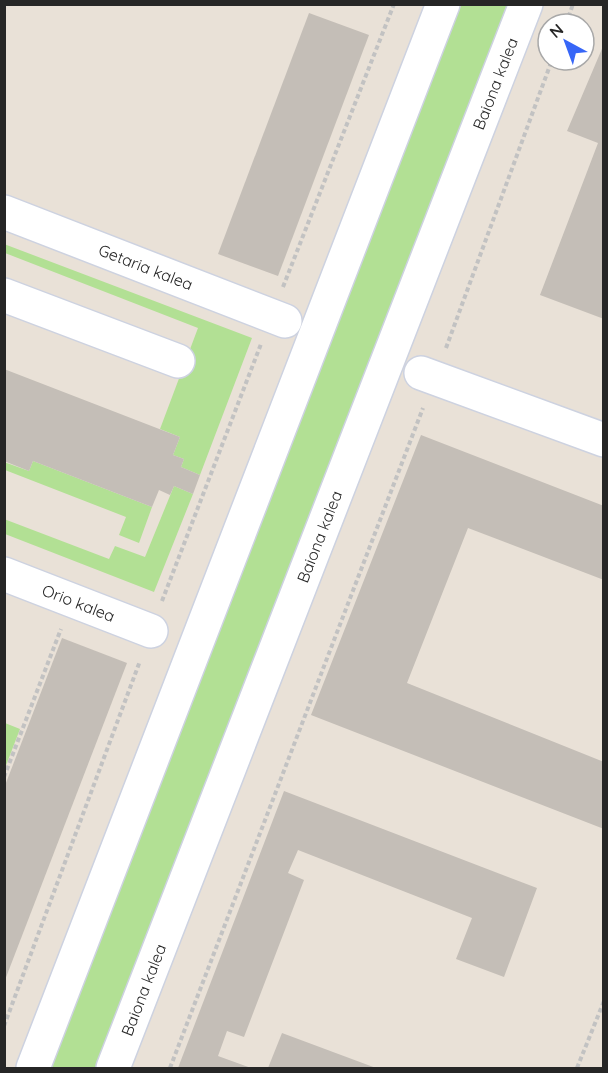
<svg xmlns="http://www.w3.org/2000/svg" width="608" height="1073" viewBox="0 0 608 1073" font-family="Quicksand,sans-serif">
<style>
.green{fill:#b2e094}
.building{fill:#c4beb7}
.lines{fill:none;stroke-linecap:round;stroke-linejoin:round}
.minor-casing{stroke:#cdd2e0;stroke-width:36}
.path{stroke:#c2c2c2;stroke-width:4;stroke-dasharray:4.5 3;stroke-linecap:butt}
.minor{stroke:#fff;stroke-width:33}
.labels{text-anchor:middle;stroke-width:4.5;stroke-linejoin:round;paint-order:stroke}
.street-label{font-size:16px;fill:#262626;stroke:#fff}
</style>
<rect width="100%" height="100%" fill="#e9e1d7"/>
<g class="green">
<path d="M461 5H512L101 1068H49Z"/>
<path d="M4 244 252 338 200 475 181 467 184 459 173 455 180 437 160 429 198 328 5 253Z"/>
<path d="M33 461 152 507 139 543 119 535 126 517 5 470 4 462 29 471Z"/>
<path d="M174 486 193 494 154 592 5 534 4 519 109 559 115 546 145 557Z"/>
<path d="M5 723 20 729 5 768Z"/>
</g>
<g class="building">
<path d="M309 13 369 35 278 276 218 254Z"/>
<path d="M604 44V319L540 295 598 143 567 131Z"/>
<path d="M4 369 180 437 173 455 184 459 181 467 200 475 193 494 174 486 170 495 159 490 152 507 33 461 29 471 4 461Z"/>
<path d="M421 435 604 506V580L468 528 407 683 604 762V829L311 715Z"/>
<path d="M62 638 127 663 5 980 4 788Z"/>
<path d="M284 791 537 888 504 977 456 959 472 918 298 850 288 873 304 880 244 1037 227 1031 218 1056 251 1068H178Z"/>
<path d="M282 1033 376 1068H268Z"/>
</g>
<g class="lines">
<g class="minor-casing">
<g id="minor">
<path id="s1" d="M4 212 285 321"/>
<path d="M4 295 178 361"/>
<path d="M421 373 604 440"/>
<path id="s2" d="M4 574 151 631"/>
<path d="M33 1068 443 4"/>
<path id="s3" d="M113 1068 526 4"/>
</g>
</g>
<g class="path">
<path d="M566 24 573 4"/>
<path d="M283 287 394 4"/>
<path d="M446 348 552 60"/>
<path d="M162 601 261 344"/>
<path d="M4 777 61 629"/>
<path d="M4 1026 140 661"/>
<path d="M170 1068 423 408"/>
<path d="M577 1068 604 1001"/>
</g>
<use href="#minor" class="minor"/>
</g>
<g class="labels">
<g class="street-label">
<text dy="6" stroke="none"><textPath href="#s3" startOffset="1056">Baiona kalea</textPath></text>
<text dy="6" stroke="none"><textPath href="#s1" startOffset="152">Getaria kalea</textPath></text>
<text dy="6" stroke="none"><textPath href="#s3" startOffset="570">Baiona kalea</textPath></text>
<text dy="6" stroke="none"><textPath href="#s2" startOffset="80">Orio kalea</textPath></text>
<text dy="6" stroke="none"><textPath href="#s3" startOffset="84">Baiona kalea</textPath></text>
</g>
</g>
<rect width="608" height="1073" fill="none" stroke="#262626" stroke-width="12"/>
<g transform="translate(566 42) rotate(319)"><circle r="28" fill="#ffffff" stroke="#a8a8a8" stroke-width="1.5"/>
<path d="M0-4.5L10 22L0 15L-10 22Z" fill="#3766f7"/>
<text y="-9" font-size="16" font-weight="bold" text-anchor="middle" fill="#262626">N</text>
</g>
</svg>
